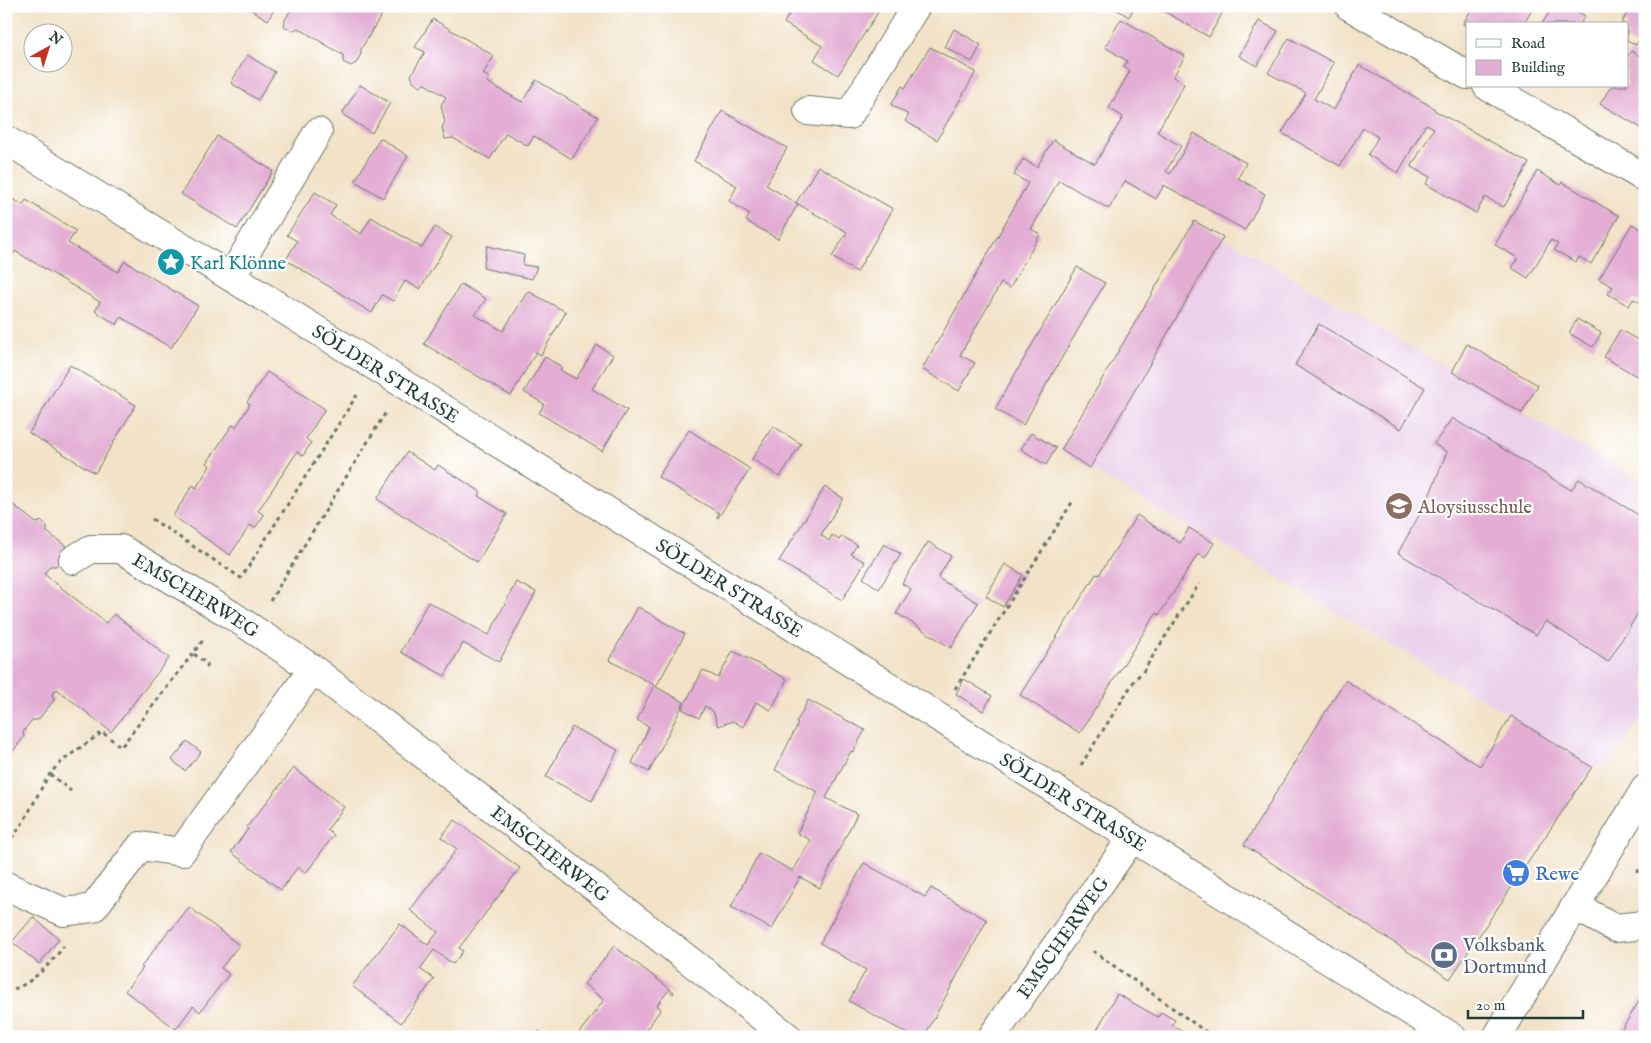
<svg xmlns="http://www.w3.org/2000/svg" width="1651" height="1043" viewBox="0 0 1651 1043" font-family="'IM FELL English',serif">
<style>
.built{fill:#ebd1eb}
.building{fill:#e3add4}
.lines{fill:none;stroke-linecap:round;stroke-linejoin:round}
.minor-casing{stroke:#697767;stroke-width:30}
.major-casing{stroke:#697767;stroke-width:30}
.path{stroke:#697767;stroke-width:3;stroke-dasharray:4 4;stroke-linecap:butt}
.minor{stroke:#fff;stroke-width:28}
.major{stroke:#fff;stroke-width:28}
.labels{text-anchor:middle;stroke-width:4.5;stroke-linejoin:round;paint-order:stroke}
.culture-label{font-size:19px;fill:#0d838f;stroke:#fff;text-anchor:start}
.street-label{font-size:19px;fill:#1f3d34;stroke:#fff}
.education-label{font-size:19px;fill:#785e54;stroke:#fff;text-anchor:start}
.shop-label{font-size:19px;fill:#366cbe;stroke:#fff;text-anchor:start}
.service-label{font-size:19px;fill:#4e5e75;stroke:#fff;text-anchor:start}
</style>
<rect width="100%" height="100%" fill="#fff"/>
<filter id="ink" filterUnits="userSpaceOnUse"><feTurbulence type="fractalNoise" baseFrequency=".02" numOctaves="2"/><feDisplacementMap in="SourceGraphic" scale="10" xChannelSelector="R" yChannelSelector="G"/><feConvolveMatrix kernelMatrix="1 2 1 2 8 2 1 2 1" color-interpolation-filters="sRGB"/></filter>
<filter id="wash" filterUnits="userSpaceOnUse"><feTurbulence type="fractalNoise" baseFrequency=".0096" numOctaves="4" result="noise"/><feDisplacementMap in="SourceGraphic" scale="20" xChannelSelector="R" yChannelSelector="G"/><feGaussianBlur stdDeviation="1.12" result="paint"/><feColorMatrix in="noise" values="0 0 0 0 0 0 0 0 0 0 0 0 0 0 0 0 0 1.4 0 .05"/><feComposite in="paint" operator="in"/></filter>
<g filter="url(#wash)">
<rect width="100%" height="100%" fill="#f2e2c7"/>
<path class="built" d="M1223 237 1645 484V713L1610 763 1592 767 1508 714 1232 550 1189 528 1090 468Z"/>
<g id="blocks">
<g class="building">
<path d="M244 6H276L268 20Z"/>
<path d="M296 6H387L361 49V54L356 63 351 66 343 62V55L298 28 292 31 284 26 285 20 290 11 295 9Z"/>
<path d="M794 6H882L838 75 814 60 822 46 784 23Z"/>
<path d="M1111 6H1135L1129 17Z"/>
<path d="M1155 6H1226L1209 37Z"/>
<path d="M1473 6H1534L1524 24H1467V26L1463 24Z"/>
<path d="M1553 6H1568L1585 16 1580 24H1542Z"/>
<path d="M1631 6 1645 8V29L1636 45 1627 40V24H1621Z"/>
<path d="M433 19 494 56 483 74 490 78 487 82 522 102 536 80 598 117 572 159 534 136 528 146 506 133 490 159 453 138 445 139 442 127 445 122 441 105 446 97 425 84 420 86 413 81 411 75 425 52 415 47Z"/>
<path d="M1121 19 1185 56 1173 77 1184 84 1157 132 1181 146 1166 171 1170 174 1194 133 1246 163 1238 178 1265 194 1245 230 1164 185 1156 199 1125 181 1109 209 1059 180 1031 229 1040 234 1010 288 1001 283 960 355 975 363 959 391 922 369 1028 183 1014 175 1023 159 1037 167 1053 140 1095 164 1123 117 1109 108 1130 71 1124 67 1127 61 1105 47Z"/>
<path d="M1259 21 1278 31 1257 66 1239 56Z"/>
<path d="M954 29 981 45 972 62 945 47Z"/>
<path d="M1289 38 1334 63 1314 99 1334 110 1359 65 1434 108V110L1529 163 1504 207 1485 197 1476 213 1426 184 1430 177 1411 167 1434 128 1426 124 1398 173 1368 155 1378 137 1363 128 1340 166 1282 133 1306 93 1268 73Z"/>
<path d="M930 47 976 72 937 140 905 121 909 115 891 105 902 86 905 88Z"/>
<path d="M1631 51 1645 59V130L1600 104 1611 86H1627V57Z"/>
<path d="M247 55 275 72 258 100 231 83Z"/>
<path d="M360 85 390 103 372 133 342 114Z"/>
<path d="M722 111 787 148 766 185 798 204 778 239 746 221 750 214 729 201 737 186 694 161Z"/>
<path d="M217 136 273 171 237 229 181 194Z"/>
<path d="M380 138 408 156 383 198 355 181Z"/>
<path d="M818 166 893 209 857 272 832 257 847 232 796 203Z"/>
<path d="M1537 171 1561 185 1562 182 1619 216 1591 264 1579 257 1576 262 1554 250 1558 244 1551 240 1528 278 1512 268 1518 258 1495 245Z"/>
<path d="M315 192 336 205 330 215 361 234 371 217 422 248 435 227 452 237 420 289 405 281 393 301 382 295 372 313 286 260 297 241 287 235Z"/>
<path d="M6 195 23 205 26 200 76 231 68 243 118 272 125 261 198 306 171 348 121 317 117 325 95 311 100 302 15 251 6 265Z"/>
<path d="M1194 221 1223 237 1090 468 1061 450Z"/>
<path d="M1632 224 1645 231V305L1633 299 1629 306 1608 294 1613 287 1599 279Z"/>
<path d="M487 246 524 255 523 265 537 267 532 279 483 268Z"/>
<path d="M1077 267 1105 283 1023 425 995 409Z"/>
<path d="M461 284 486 299 475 315 503 331 528 291 566 312 541 355 536 352 511 396 424 344Z"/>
<path d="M1577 319 1601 333 1593 347 1569 333Z"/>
<path d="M1319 324 1425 388 1401 429 1295 365Z"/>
<path d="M1620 330 1645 344V381L1604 357Z"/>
<path d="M1467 344 1538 385 1522 413 1452 372Z"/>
<path d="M597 345 613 355 592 389 627 410 602 451 539 413 544 404 524 392 545 357 562 367 560 370 576 379Z"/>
<path d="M70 365 136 405 95 473 29 433Z"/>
<path d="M267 372 325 409 306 439 311 443 303 456 297 452 258 511 264 515 255 528 250 525 230 555 173 516 193 485 196 488 210 466 207 463 232 425 236 427 250 404 247 402Z"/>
<path d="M1452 418 1571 490 1579 479 1645 519V602L1608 662 1546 621 1536 635 1398 553 1427 501 1447 452 1434 444Z"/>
<path d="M773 426 801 444 780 477 752 459Z"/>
<path d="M689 430 750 469 718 518 717 517 719 513 658 477Z"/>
<path d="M1031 433 1056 448 1046 465 1021 449Z"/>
<path d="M407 452 435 470 438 465 481 492 478 496 507 514 477 562 377 499Z"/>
<path d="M825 487 843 498 821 535 829 541 832 535 839 540 842 536 857 545 851 554 865 562 842 600 779 561Z"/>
<path d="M6 499 36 523 42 521 47 526V532L66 546 60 554 61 560 56 566H50L44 574 106 623 114 614 169 658 111 732 57 689 52 694 54 700 38 720H32L23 732 24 737 10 755H6Z"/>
<path d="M1137 515 1180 543 1189 528 1214 543 1205 558 1198 554 1159 615 1156 613 1080 733 1020 695 1096 574 1099 575Z"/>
<path d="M928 542 951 556 938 578 978 603 951 648 898 614H896L911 589 902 584Z"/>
<path d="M884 544 901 554 879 589 863 578Z"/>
<path d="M1005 564 1023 575 1003 607 986 596Z"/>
<path d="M516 582 536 592 499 662 463 643 445 676 401 652 428 602 489 635Z"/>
<path d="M638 607 685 634 656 687 684 702 649 772 632 763 649 727 637 720 654 685 609 660Z"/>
<path d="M733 651 787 679 771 710 756 702 743 727 733 721 718 726 713 711 705 706 699 718 682 709 703 670 718 678Z"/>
<path d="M964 679 992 696 983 711 956 694Z"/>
<path d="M1345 680 1480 766 1511 716 1592 767 1450 979 1244 845Z"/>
<path d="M808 700 865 730 853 752 851 751 826 798 857 814 820 888 800 877 772 929 731 907 759 853 793 871 811 840 797 833 818 792 775 770 798 724 796 723Z"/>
<path d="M572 727 618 750 592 801 546 777Z"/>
<path d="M187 741 201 752 185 771 172 760Z"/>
<path d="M294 768 344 807 327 830 334 835 306 873 298 867 281 890 231 852 248 829 246 828Z"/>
<path d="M455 820 520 868 459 948 463 951 453 964 434 950 420 969 434 979 401 1023 352 986 400 924 428 945 438 932 410 910 457 849 441 837Z"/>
<path d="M864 863 925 897 931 888 987 920 924 1037H913L849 1001 866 970 820 943Z"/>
<path d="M189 907 239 945 221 968 229 974 200 1012 193 1006 176 1029 125 991 143 968 141 967 170 929 171 930Z"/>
<path d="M33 917 59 939 39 964 12 942Z"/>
<path d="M614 946 674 992 673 994 669 990 657 1005 661 1009 641 1037H576L604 1000 584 984Z"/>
<path d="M1117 994 1158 1017 1161 1012 1175 1020 1172 1025 1192 1037H1093Z"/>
<path d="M1643 995 1645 996V1037H1617Z"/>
<path d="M539 1031 547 1037H535Z"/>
</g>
</g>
</g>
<g filter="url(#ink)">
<use href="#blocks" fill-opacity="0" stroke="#697767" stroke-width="1"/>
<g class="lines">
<g class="minor-casing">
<g id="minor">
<path d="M1349 6 1467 75"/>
<path d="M1487 86 1645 178"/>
<path d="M808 111 849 115 916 6"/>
<path id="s1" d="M6 140 275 304 1452 1037"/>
<path d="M231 277 318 132"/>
<path id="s2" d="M73 560 91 549H121L230 614 313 669"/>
<path id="s3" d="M6 886 64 912 93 908 141 846 181 852 313 669 788 1037"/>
<path d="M1575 906 1615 928 1645 925"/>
<path id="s4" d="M992 1037 1132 838"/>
</g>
</g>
<g class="major-casing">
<path id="major" d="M1497 1037 1645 789"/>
</g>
<g class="path">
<path d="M152 519 241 578 357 395"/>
<path d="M270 601 386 412"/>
<path d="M194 654 207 664 208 671"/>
<path d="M955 689 1073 501"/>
<path d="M1081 765 1136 678 1142 673 1199 584"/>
<path d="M50 774 71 791"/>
<path d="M6 844C26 825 35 796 50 774 62 758 86 745 102 732L121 747 204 639"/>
<path d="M1637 870 1645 875"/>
<path d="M1093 951 1213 1037"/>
<path d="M6 990C26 991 53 961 64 946"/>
</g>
<use href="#minor" class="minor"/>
<use href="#major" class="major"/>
</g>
</g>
<defs>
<g id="sight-disc" transform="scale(1.4375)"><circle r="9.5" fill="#0f9aa8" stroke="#fff"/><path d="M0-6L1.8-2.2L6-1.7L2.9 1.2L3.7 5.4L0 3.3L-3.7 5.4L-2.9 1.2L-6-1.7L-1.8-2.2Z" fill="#fff"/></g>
<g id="school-disc" transform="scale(1.4375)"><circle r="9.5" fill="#8d6e63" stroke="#fff"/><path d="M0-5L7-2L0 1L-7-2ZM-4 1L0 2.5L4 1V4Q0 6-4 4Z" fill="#fff"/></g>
<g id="supermarket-disc" transform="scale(1.4375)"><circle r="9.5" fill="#3f7fe0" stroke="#fff"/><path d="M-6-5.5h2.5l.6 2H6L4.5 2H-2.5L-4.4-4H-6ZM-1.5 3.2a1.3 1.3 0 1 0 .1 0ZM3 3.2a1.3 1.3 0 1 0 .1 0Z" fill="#fff"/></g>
<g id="bank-disc" transform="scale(1.4375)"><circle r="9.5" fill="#5c6f8a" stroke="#fff"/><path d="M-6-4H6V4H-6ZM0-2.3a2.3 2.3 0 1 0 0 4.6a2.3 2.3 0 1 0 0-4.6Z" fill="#fff"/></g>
</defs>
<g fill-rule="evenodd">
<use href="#sight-disc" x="171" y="262"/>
<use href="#school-disc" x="1399" y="506"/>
<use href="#supermarket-disc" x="1516" y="873"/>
<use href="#bank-disc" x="1444" y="955"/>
</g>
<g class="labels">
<g class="culture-label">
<text x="190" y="269">Karl Klönne</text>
</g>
<g class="street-label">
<text dy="7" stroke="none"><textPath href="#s1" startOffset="446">SÖLDER STRASSE</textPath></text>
<text dy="7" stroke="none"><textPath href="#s1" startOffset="851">SÖLDER STRASSE</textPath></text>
<text dy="7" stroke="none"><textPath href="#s2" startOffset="139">EMSCHERWEG</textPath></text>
<text dy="7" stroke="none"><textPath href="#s1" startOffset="1256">SÖLDER STRASSE</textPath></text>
<text dy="7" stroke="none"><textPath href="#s3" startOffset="738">EMSCHERWEG</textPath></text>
<text dy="7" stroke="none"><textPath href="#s4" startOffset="122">EMSCHERWEG</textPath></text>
</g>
<g class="education-label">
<text x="1418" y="513">Aloysiusschule</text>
</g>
<g class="shop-label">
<text x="1535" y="880">Rewe</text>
</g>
<g class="service-label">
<text x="1463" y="951">Volksbank<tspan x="1463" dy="22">Dortmund</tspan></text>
</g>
</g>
<rect width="1651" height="1043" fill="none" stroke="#fff" stroke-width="25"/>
<rect x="1466" y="22" width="162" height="65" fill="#ffffff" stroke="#a5b1ae"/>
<rect x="1476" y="39" width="25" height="8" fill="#ffffff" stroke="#a5b1ae"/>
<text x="1511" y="48" font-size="15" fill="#1f3d34">Road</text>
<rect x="1476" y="60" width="25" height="15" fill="#e3add4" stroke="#a5b1ae"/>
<text x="1511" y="72" font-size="15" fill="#1f3d34">Building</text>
<g transform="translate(48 48) rotate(39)"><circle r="24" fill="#ffffff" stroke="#a5b1ae"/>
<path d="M0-4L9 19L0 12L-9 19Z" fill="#c8321e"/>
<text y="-8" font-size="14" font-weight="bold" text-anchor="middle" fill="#1f3d34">N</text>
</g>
<path d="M1468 1010v8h115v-8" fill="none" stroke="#1f3d34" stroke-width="2.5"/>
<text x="1476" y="1010" font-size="15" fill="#1f3d34" stroke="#ffffff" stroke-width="4" paint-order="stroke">20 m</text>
</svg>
